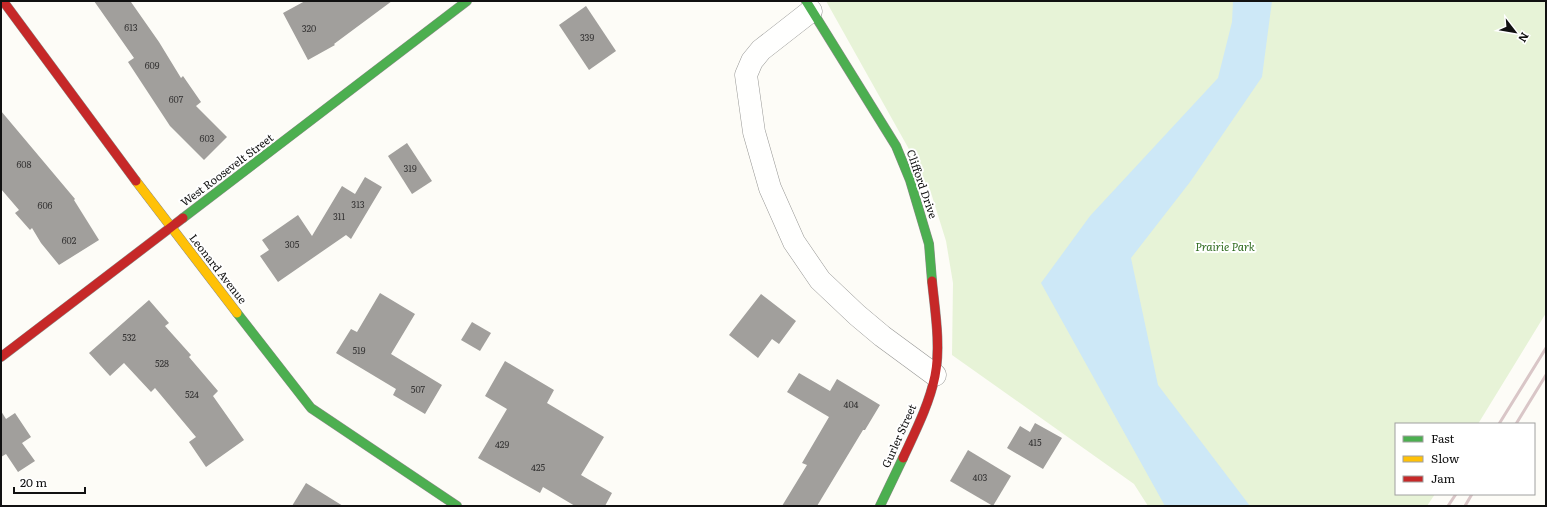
<svg xmlns="http://www.w3.org/2000/svg" width="1547" height="507" viewBox="0 0 1547 507" font-family="Literata,serif">
<style>
.green{fill:#e7f3d7}
.water{fill:#cde8f7}
.building{fill:#a19f9c}
.lines{fill:none;stroke-linecap:round;stroke-linejoin:round}
.street-casing{stroke:#979795;stroke-width:23}
.fast-casing{stroke:#8e8d8b;stroke-width:10}
.slow-casing{stroke:#8e8d8b;stroke-width:10}
.jam-casing{stroke:#8e8d8b;stroke-width:10}
.street{stroke:#fffffe;stroke-width:22}
.fast{stroke:#4caf50;stroke-width:9}
.slow{stroke:#ffc107;stroke-width:9}
.jam{stroke:#c62828;stroke-width:9}
.rail{stroke:#d9c6c7;stroke-width:3}
.labels{text-anchor:middle;stroke-width:4;stroke-linejoin:round;paint-order:stroke}
.number-label{font-size:9px;fill:#353434}
.street-label{font-size:11px;fill:#111;stroke:#fff}
.park-label{font-size:11px;font-style:italic;fill:#2f6b1f;stroke:#fff}
</style>
<rect width="100%" height="100%" fill="#fdfcf7"/>
<path class="green" d="M826 1H1546V313L1478 424H1396V494H1435L1427 506H1148L1134 484 952 355 953 283 946 241 932 196 910 151Z"/>
<path class="water" d="M1233 1H1272L1262 77 1190 182 1131 258 1158 385 1250 506H1165L1041 283 1090 216 1218 78 1232 22Z"/>
<g class="building">
<path d="M94 1 131 2 159 42 181 78 183 76 201 102 196 106 227 137 204 160 170 126 128 62 134 58Z"/>
<path d="M305 1H392L334 44 335 45 308 60 283 13Z"/>
<path d="M586 6 616 51 589 70 559 25Z"/>
<path d="M1 111 75 199 74 200 99 240 59 265 41 243 32 228 30 230 15 213 19 210 1 189Z"/>
<path d="M407 143 432 181 412 194 388 156Z"/>
<path d="M365 177 382 187 351 239 346 235 278 282 260 256 269 250 262 240 298 215 312 236 342 186 355 194Z"/>
<path d="M380 293 415 314 391 354 442 385 425 414 393 395 396 389 336 353 351 329 357 332Z"/>
<path d="M761 294 796 321 779 344 772 339 758 358 729 335Z"/>
<path d="M149 300 169 323 165 326 191 355 189 357 218 391 213 396 244 440 206 467 189 442 196 437 155 388 151 392 124 363 110 376 89 353Z"/>
<path d="M472 322 491 333 480 351 461 340Z"/>
<path d="M505 361 554 390 547 403 604 437 581 475 612 493 605 506H575L543 487 540 493 478 458 507 409 485 396Z"/>
<path d="M799 373 830 391 837 379 880 405 865 430H863L817 506H782L807 465 802 463 829 417 787 392Z"/>
<path d="M1 411 6 419 15 413 31 437 22 443 35 461 18 472 6 454 1 457Z"/>
<path d="M1035 423 1062 438 1043 469 1007 448 1020 426 1030 432Z"/>
<path d="M968 450 1011 476 993 506 950 481Z"/>
<path d="M306 483 343 506H292Z"/>
</g>
<g class="lines">
<g class="street-casing">
<path id="street" d="M811 11 761 50 752 61 746 75 754 132 770 188 794 242 820 280 857 315 882 336 935 375"/>
</g>
<g class="fast-casing">
<g id="fast">
<path d="M806 1 896 146 910 180 929 244 932 281"/>
<path d="M183 218 467 1"/>
<path d="M237 313 311 408 457 506"/>
<path d="M880 506 903 458"/>
</g>
</g>
<g class="slow-casing">
<path id="slow" d="M136 181 237 313"/>
</g>
<g class="jam-casing">
<g id="jam">
<path d="M3 1 136 181"/>
<path d="M1 357 183 218"/>
<path d="M903 458C915 432 929 405 935 376 941 346 935 311 932 281"/>
</g>
</g>
<use href="#street" class="street"/>
<use href="#fast" class="fast"/>
<use href="#slow" class="slow"/>
<use href="#jam" class="jam"/>
<g class="rail">
<path d="M1499 424 1546 348"/>
<path d="M1516 424 1546 375"/>
<path d="M1448 506 1456 494"/>
<path d="M1465 506 1472 494"/>
</g>
</g>
<g class="labels">
<g class="number-label">
<text x="131" y="31">613</text>
<text x="309" y="32">320</text>
<text x="587" y="41">339</text>
<text x="152" y="69">609</text>
<text x="176" y="103">607</text>
<text x="207" y="142">603</text>
<text x="24" y="168">608</text>
<text x="410" y="172">319</text>
<text x="358" y="208">313</text>
<text x="45" y="209">606</text>
<text x="339" y="220">311</text>
<text x="69" y="244">602</text>
<text x="292" y="248">305</text>
<text x="129" y="341">532</text>
<text x="359" y="354">519</text>
<text x="162" y="367">528</text>
<text x="418" y="393">507</text>
<text x="192" y="398">524</text>
<text x="851" y="408">404</text>
<text x="1035" y="446">415</text>
<text x="502" y="448">429</text>
<text x="538" y="471">425</text>
<text x="980" y="481">403</text>
</g>
<g class="street-label">
<text transform="translate(227 170) rotate(-37)" y="4">West Roosevelt Street</text>
<text transform="translate(922 184) rotate(71)" y="4">Clifford Drive</text>
<text transform="translate(218 269) rotate(52)" y="4">Leonard Avenue</text>
<text transform="translate(899 436) rotate(-66)" y="4">Gurler Street</text>
</g>
<g class="park-label">
<text x="1225" y="251">Prairie Park</text>
</g>
</g>
<rect width="1547" height="507" fill="none" stroke="#111111" stroke-width="4"/>
<rect x="1395" y="423" width="140" height="72" fill="#ffffff" stroke="#a0a0a0"/>
<rect x="1403" y="436" width="20" height="6" fill="#4caf50" stroke="#a0a0a0"/>
<text x="1431" y="443" font-size="12" fill="#111111">Fast</text>
<rect x="1403" y="456" width="20" height="6" fill="#ffc107" stroke="#a0a0a0"/>
<text x="1431" y="463" font-size="12" fill="#111111">Slow</text>
<rect x="1403" y="476" width="20" height="6" fill="#c62828" stroke="#a0a0a0"/>
<text x="1431" y="483" font-size="12" fill="#111111">Jam</text>
<g transform="translate(1515 32) rotate(121)" stroke="#ffffff" stroke-width="3" paint-order="stroke">
<path d="M0-3L7 15L0 10L-7 15Z" fill="#111111"/>
<text y="-6" font-size="11" font-weight="bold" text-anchor="middle" fill="#111111">N</text>
</g>
<path d="M14 487v6h71v-6" fill="none" stroke="#111111" stroke-width="2"/>
<text x="20" y="487" font-size="12" fill="#111111" stroke="#ffffff" stroke-width="3" paint-order="stroke">20 m</text>
</svg>
